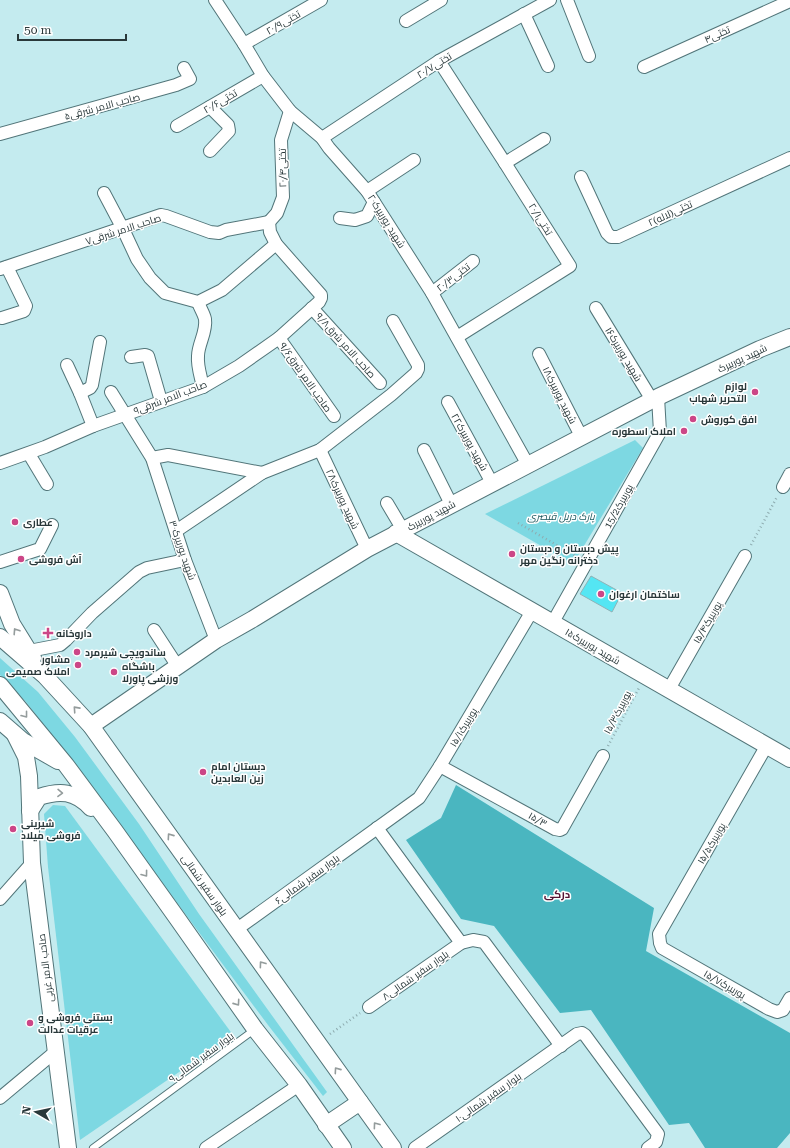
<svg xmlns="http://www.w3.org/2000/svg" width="790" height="1148" viewBox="0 0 790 1148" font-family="'Roboto Serif',Cairo,serif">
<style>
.green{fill:#7dd8e2}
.forest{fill:#4ab6c0}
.building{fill:#54e6f3;stroke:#8eb3b7}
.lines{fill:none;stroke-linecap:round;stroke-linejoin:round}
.lane-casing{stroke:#527579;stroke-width:8}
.street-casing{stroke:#527579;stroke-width:14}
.secondary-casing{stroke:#527579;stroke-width:18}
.path{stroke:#8eacb0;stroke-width:2.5;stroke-dasharray:1 3;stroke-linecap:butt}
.lane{stroke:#fff;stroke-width:6}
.street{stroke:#fff;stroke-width:12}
.secondary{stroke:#fff;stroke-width:16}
.oneway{stroke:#949c9c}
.poi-dot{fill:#cc4687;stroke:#fff;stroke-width:1.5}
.labels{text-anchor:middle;stroke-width:3;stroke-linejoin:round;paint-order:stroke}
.street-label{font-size:10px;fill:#29383a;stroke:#fff}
.poi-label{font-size:10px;font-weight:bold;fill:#29383a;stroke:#fff;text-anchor:start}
.park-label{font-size:10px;font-style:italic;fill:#1d595f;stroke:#fff}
.neighbourhood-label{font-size:11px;font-weight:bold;fill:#531333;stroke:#fff}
</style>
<rect width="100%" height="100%" fill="#c4ebef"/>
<g class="green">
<path d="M635 440 643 448 573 564 485 514Z"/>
<path d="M0 658 38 692 75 737 139 824 199 914 327 1092 323 1096 268 1025 64 751 26 702 0 675Z"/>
<path d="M53 805 65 806 233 1035 80 1140 48 867 44 814Z"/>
</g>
<path class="forest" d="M456 785 654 908 646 951 790 1033V1133L777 1148H705L689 1123 669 1125 591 1010 560 1013 494 926 461 919 406 840 441 818Z"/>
<path class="building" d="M591 576 622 593 612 612 580 594Z"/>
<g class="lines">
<g class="lane-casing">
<path id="lane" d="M93 1148 254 1030"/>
</g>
<g class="street-casing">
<g id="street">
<path d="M215 0 244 44 263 76 290 111 322 138 329 148 367 191 432 293 528 465"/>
<path d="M567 0 589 56"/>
<path d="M524 14 548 66"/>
<path d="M406 21 441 0"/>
<path d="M244 44 321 0"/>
<path d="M439 61 505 163 570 266 457 337"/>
<path d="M644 67 790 1"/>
<path d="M210 107 228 125 229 131 210 151"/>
<path d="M177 126 263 76"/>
<path d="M0 134 176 85 190 79 184 68"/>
<path d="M322 138 439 61 550 0"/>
<path d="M505 163 544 139"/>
<path d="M581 177 607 233 611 237H618L790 158"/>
<path d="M367 191 414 160"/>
<path d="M104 193 123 229 137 259 150 278 165 293 198 302 222 290 276 244"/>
<path d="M340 218 355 220 367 216 374 202"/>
<path d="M269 222 277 213 283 197 281 140 290 111"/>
<path d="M0 269 161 215 166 216 210 232 219 233 226 230 269 222"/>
<path d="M432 293 473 261"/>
<path d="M198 302C200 308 204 314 205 319 207 332 198 344 198 356 197 366 201 377 203 387"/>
<path d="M312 308 380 383"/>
<path d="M596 308 652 400"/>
<path d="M2 318 24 311 26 306 7 267"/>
<path d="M279 338 334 416"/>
<path d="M539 354 581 436"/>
<path d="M131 357 145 355 148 356 161 401"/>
<path d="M67 365 80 393 93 426"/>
<path d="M111 392 152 458 185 560 216 640"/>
<path d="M80 393 90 388 92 385 100 342"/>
<path d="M448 402 492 483"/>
<path d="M320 450 367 549"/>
<path d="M424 450 451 504"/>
<path d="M29 454 47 484"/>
<path d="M152 458 168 455 262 473"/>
<path d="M0 463 45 447 93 426 203 387 239 366 279 338 319 302 321 298V295L276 244 270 232 269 222"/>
<path d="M783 487 790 474"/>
<path d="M387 503 403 530"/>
<path d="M176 531 262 473 320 450 391 395 416 373 418 369V365L393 321"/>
<path d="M0 562 40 549 52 525"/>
<path d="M553 622 660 432 658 397"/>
<path d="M154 630 178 667"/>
<path d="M29 651 60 645 66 640 92 613 139 572 147 568 185 560"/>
<path d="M669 689 745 556"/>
<path d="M767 745 659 934 660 943 662 948 769 1009 777 1012 783 1010 790 998"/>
<path d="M440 766 555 829 560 830 562 829 603 756"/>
<path d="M377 828 461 943"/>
<path d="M0 899 32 863"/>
<path d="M237 929 419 798 440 766 532 611"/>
<path d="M369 1007 461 943 473 940 484 942 561 1046"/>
<path d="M0 1098 55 1052"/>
<path d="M206 1148 299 1085"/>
<path d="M415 1148 577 1034 582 1033 585 1035 658 1134 656 1142 648 1148"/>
</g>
</g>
<g class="secondary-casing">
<g id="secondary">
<path d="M396 533 790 759"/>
<path d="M0 593 12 624 33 658"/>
<path d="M0 637 45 676 91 726 393 1148"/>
<path d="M0 685 66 765 115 831 177 918 255 1029 299 1085 343 1148"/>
<path d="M0 721 23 741 58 761"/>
<path d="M91 726 216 640 253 619 367 549 658 397 760 349 790 337"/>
<path d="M15 735 26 757 29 776 32 863 68 1148"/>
<path d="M30 811 39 797C60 790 75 791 91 808"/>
<path d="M326 1125 360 1102"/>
</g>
</g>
<g class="path">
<path d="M518 523 576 556"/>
<path d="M751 545 777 497"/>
<path d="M608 746 639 688"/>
<path d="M330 1034 360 1013"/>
</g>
<use href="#lane" class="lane"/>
<use href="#street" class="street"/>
<use href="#secondary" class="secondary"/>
</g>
<defs><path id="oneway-chevron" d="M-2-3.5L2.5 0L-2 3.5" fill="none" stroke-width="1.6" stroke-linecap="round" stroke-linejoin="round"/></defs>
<g class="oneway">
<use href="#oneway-chevron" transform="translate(16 631) rotate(-123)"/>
<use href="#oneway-chevron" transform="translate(76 709) rotate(-132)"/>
<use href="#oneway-chevron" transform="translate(25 715) rotate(52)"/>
<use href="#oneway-chevron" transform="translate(60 793) rotate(1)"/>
<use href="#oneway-chevron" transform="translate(170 836) rotate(-125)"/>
<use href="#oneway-chevron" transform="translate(145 874) rotate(53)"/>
<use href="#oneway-chevron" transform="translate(262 964) rotate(-126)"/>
<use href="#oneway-chevron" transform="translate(237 1003) rotate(55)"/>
<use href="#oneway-chevron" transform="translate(337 1070) rotate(-125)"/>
<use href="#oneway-chevron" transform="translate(376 1125) rotate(-126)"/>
</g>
<g class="poi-dot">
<circle cx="755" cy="392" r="4"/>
<circle cx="693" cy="419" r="4"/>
<circle cx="684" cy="431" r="4"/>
<circle cx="15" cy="522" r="4"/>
<circle cx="512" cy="554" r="4"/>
<circle cx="21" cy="559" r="4"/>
<circle cx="601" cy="594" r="4"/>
<path d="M46 627h4v4h4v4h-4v4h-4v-4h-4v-4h4z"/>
<circle cx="77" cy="652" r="4"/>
<circle cx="78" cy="665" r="4"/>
<circle cx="114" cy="672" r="4"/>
<circle cx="203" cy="772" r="4"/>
<circle cx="13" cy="829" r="4"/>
<circle cx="30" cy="1023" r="4"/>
</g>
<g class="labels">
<g class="street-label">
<text transform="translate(283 22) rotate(-30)" y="4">تختی۲۰/۹</text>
<text transform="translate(717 34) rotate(-24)" y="4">تختی۴</text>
<text transform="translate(434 65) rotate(-32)" y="4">تختی۲۰/۷</text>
<text transform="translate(220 101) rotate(-30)" y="4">تختی۲۰/۶</text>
<text transform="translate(102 106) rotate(-15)" y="4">صاحب الامر شرقی۵</text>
<text transform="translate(282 168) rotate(-91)" y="4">تختی۲۰/۴</text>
<text transform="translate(670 213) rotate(-25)" y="4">۲تختی(لاله)</text>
<text transform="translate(541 219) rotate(58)" y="4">تختی۲۰/۱</text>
<text transform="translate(387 221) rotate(58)" y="4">شهید پوربیرک۲۰</text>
<text transform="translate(123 229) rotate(-18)" y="4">صاحب الامر شرقی۷</text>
<text transform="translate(453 277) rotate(-38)" y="4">تختی۲۰/۳</text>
<text transform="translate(346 345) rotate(48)" y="4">صاحب الامر شرق۹/۸</text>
<text transform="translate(624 354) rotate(59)" y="4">شهید پوربیرک۱۶</text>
<text transform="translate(742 358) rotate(-25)" y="4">شهید پوربیرک</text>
<text transform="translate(306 377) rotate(55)" y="4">صاحب الامر شرق۹/۶</text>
<text transform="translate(560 395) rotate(63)" y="4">شهید پوربیرک۱۸</text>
<text transform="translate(170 397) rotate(-21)" y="4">صاحب الامر شرقی۹</text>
<text transform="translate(470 442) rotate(61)" y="4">شهید پوربیرک۲۲</text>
<text transform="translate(343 499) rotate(65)" y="4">شهید پوربیرک۲۸</text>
<text transform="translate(618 506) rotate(-61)" y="4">پوربیرک15/2</text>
<text transform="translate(431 515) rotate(-28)" y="4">شهید پوربیرک</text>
<text transform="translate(183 550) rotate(71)" y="4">شهید پوربیرک۳۰</text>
<text transform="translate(707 622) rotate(-60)" y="4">پوربیرک۱۵/۴</text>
<text transform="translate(593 646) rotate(30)" y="4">شهید پوربیرک۱۵</text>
<text transform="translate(617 712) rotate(-62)" y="4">پوربیرک۱۵/۳</text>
<text transform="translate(463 727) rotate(-59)" y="4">پوربیرک۱۵/۱</text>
<text transform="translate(538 819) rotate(29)" y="4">۱۵/۳</text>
<text transform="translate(711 843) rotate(-60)" y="4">پوربیرک۱۵/۵</text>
<text transform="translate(307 879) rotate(-36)" y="4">بلوار سفیر شمالی۶</text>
<text transform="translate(205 885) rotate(55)" y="4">بلوار سفیر شمالی</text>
<text transform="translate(45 968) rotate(-97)" y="4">صاحب الامر غربی</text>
<text transform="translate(415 975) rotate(-35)" y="4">بلوار سفیر شمالی۸</text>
<text transform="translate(725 984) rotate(30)" y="4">پوربیرک۱۵/۷</text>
<text transform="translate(201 1057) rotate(-36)" y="4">بلوار سفیر شمالی۹</text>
<text transform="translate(488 1097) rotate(-35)" y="4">بلوار سفیر شمالی۱۰</text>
</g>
<g class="poi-label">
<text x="747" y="390" text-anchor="end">لوازم<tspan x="747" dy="12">التحریر شهاب</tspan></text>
<text x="701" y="423">افق کوروش</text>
<text x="676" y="435" text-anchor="end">املاک اسطوره</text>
<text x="23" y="526">عطاری</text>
<text x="520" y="552">پیش دبستان و دبستان<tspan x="520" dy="12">دخترانه رنگین مهر</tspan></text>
<text x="29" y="563">آش فروشی</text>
<text x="609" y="598">ساختمان ارغوان</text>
<text x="56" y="637">داروخانه</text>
<text x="85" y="656">ساندویچی شیرمرد</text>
<text x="70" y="663" text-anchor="end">مشاور<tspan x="70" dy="12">املاک صمیمی</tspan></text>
<text x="122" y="670">باشگاه<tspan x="122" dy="12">ورزشی پاورلا</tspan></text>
<text x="211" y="770">دبستان امام<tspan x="211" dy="12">زین العابدین</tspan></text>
<text x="21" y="827">شیرینی<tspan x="21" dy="12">فروشی میلاد</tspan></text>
<text x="38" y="1021">بستنی فروشی و<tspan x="38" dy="12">عرقیات عدالت</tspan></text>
</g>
<g class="park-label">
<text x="561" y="520">پارک دریل قیصری</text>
</g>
<g class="neighbourhood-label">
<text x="557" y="898">درکی</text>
</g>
</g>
<g transform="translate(36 1112) rotate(279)" stroke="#ffffff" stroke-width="3" paint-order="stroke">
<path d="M0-3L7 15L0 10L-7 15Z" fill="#29383a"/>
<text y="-6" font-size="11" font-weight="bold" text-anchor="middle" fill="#29383a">N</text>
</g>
<path d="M18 34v6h108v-6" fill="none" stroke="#29383a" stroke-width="2"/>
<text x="24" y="34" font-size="12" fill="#29383a" stroke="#ffffff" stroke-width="3" paint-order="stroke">50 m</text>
</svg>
